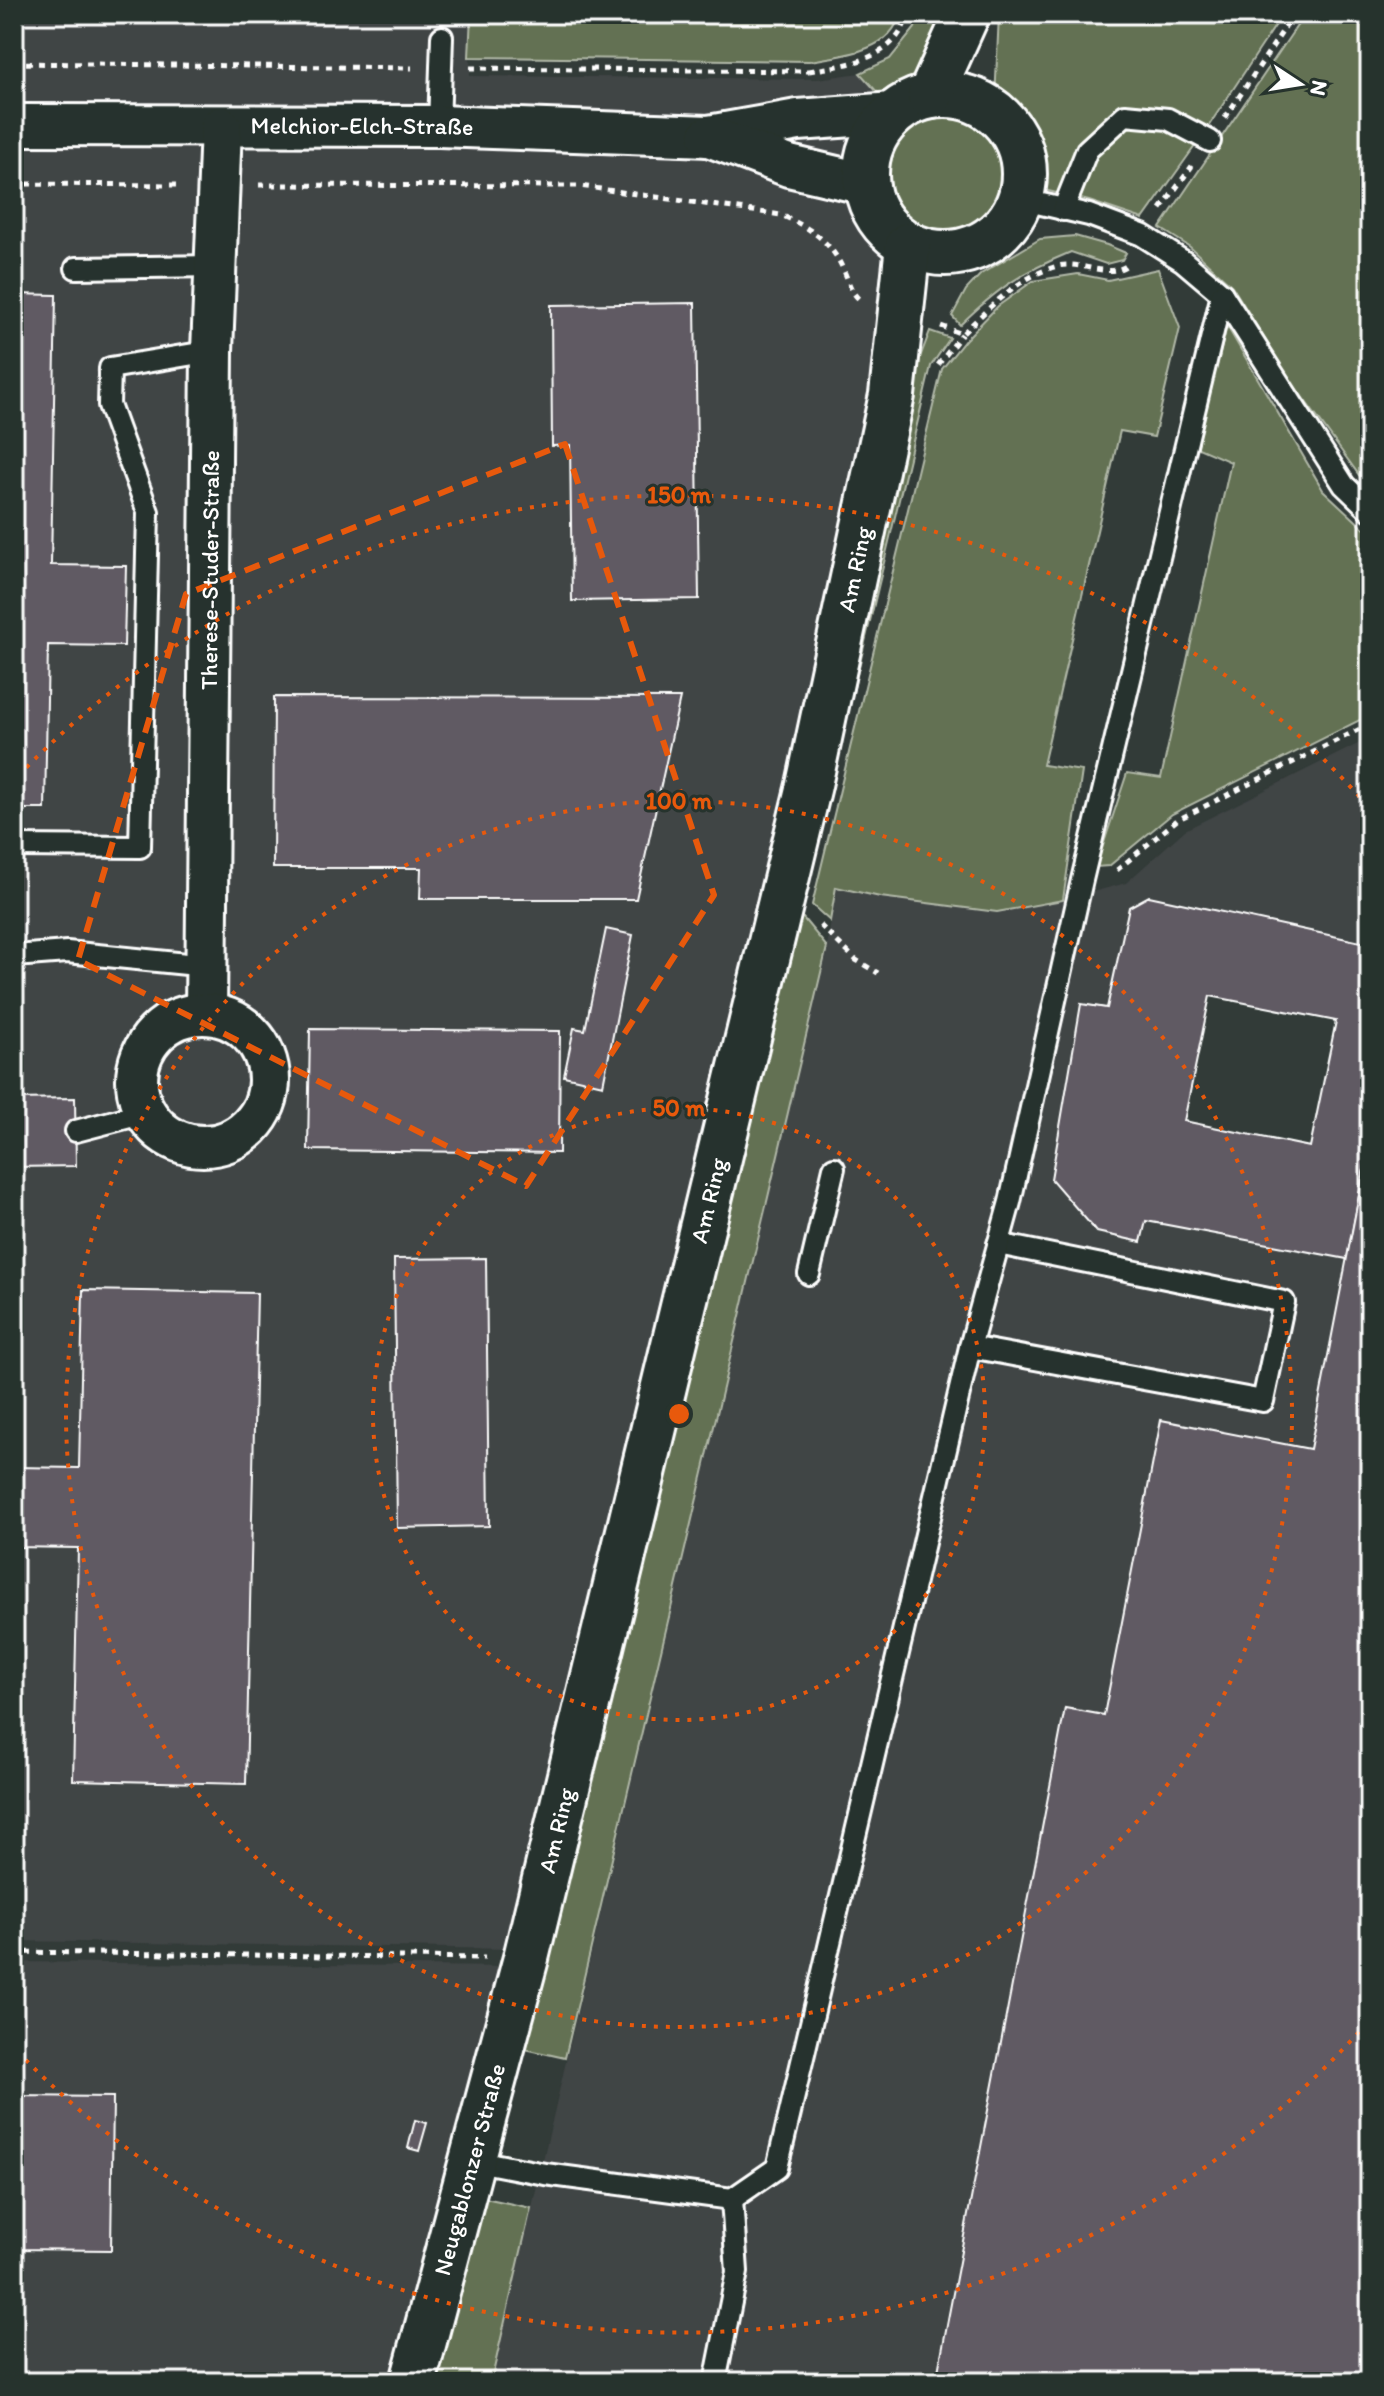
<svg xmlns="http://www.w3.org/2000/svg" width="1384" height="2396" viewBox="0 0 1384 2396" font-family="Itim,sans-serif">
<style>
.built{fill:#404445}
.green{fill:#637152;stroke:#b1b8a8;stroke-width:2}
.building{fill:#615a63;stroke:#fff;stroke-width:2;fill-rule:evenodd}
.lines{fill:none;stroke-linecap:round;stroke-linejoin:round}
.service-casing{stroke:#fff;stroke-width:26}
.minor-casing{stroke:#fff;stroke-width:46}
.tertiary-casing{stroke:#fff;stroke-width:50}
.path{stroke:#fff;stroke-width:5;stroke-dasharray:6 6;stroke-linecap:butt}
.service{stroke:#26332d;stroke-width:20}
.minor{stroke:#26332d;stroke-width:40}
.tertiary{stroke:#26332d;stroke-width:44}
.marked{fill:none;stroke:#e8590c;stroke-width:6;stroke-dasharray:16 10;stroke-linejoin:round}
.ring{fill:none;stroke:#e8590c;stroke-width:4;stroke-dasharray:4 8}
.labels{text-anchor:middle;stroke-width:6;stroke-linejoin:round;paint-order:stroke}
.street-label{font-size:24px;fill:#fff;stroke:#26332d}
.centre{fill:#e8590c;stroke:#26332d;stroke-width:4}
.ring-label{font-size:24px;text-anchor:middle;font-weight:bold;fill:#e8590c;stroke:#26332d;stroke-width:6;stroke-linejoin:round;paint-order:stroke}
</style>
<rect width="100%" height="100%" fill="#323b38"/>
<filter id="ink" filterUnits="userSpaceOnUse"><feTurbulence type="fractalNoise" baseFrequency=".0125" numOctaves="2"/><feDisplacementMap in="SourceGraphic" scale="16" xChannelSelector="R" yChannelSelector="G"/><feConvolveMatrix kernelMatrix="1 2 1 2 8 2 1 2 1" color-interpolation-filters="sRGB"/></filter>
<g filter="url(#ink)">
<g class="built">
<path d="M14 14H471L470 76 817 79 860 73 887 103 864 141 857 190 874 231 896 248 881 391 516 1949 14 1941Z"/>
<path d="M1370 738V944L1150 896 1129 907 1107 1008 1080 1004 1051 1179 1097 1232 1146 1221 1346 1259 1370 1138V2382H491L827 947 836 887 880 897 997 912 1063 900 1126 883 1185 830Z"/>
<path d="M14 1962 511 1967 397 2382H14Z"/>
</g>
<g class="green">
<path d="M471 14H900C891 52 840 56 809 61L469 57Z"/>
<path d="M919 14H952L915 84 887 103 860 73 890 59 915 28Z"/>
<path d="M999 14H1283L1200 139 1143 219 1089 201 1032 187C1030 148 1026 129 995 101Z"/>
<path d="M1305 14H1370V486L1359 475 1290 380 1232 286 1190 247 1160 228Z"/>
<circle cx="944" cy="175" r="64"/>
<path d="M1075 236 1107 245 1126 253 1122 260 1106 264 1071 252C1022 272 998 288 960 325L952 316 966 290 981 274 1040 239Z"/>
<path d="M1158 269 1180 328 1154 437 1120 431 1043 765 1082 771 1063 900 997 912 880 897 836 887 830 921 812 905 942 369 966 339 998 306 1033 281 1078 274 1108 280Z"/>
<path d="M1227 326 1323 490 1370 534V715L1172 814 1109 866 1096 867 1127 773 1161 778 1231 462 1196 447Z"/>
<path d="M930 331 950 338 931 366 803 901 905 397Z"/>
<path d="M789 915 803 918 827 947 565 2058 525 2049Z"/>
<path d="M485 2198 531 2208 491 2382H436Z"/>
</g>
<g class="building">
<path d="M14 294 56 295 51 565 126 566 124 646 48 645 45 809H14Z"/>
<path d="M695 303 699 599 572 601 570 445 552 446 551 305Z"/>
<path d="M274 697 680 698 636 899H420L421 868H273Z"/>
<path d="M1149 896 1370 944V1138L1347 1259 1146 1221 1141 1242 1097 1232 1051 1179 1081 1004 1107 1008 1129 907ZM1210 996 1336 1021 1310 1147 1184 1121Z"/>
<path d="M606 929 633 935 603 1085 564 1076 574 1028 585 1030Z"/>
<path d="M310 1029 560 1031 559 1153 308 1150Z"/>
<path d="M75 1098 76 1166 14 1167V1099Z"/>
<path d="M1370 1138V2382H936L1065 1708 1104 1715 1161 1420 1310 1449Z"/>
<path d="M486 1258 489 1526 397 1528 394 1259Z"/>
<path d="M83 1290 257 1293 246 1784 73 1780 78 1548 14 1547V1467L79 1468Z"/>
<path d="M14 2096 113 2097 111 2250 14 2249Z"/>
<path d="M415 2120 427 2123 419 2151 408 2148Z"/>
</g>
<g class="lines">
<g class="service-casing">
<g id="service">
<path d="M439 126 442 37"/>
<path d="M1020 199 1089 215 1142 235 1183 261 1222 294 1344 485 1370 510"/>
<path d="M1063 210 1087 150 1125 115 1168 119 1210 141"/>
<path d="M76 268 216 266"/>
<path d="M14 846 140 847 148 512 109 405 110 368 212 351"/>
<path d="M14 956 67 952 207 966"/>
<path d="M76 1131 145 1113"/>
<path d="M809 1274 834 1168"/>
<path d="M970 1347 1263 1401 1284 1302 998 1244"/>
<path d="M472 2160 545 2174 732 2199 777 2168 970 1347 1010 1202 1082 880 1222 294"/>
<path d="M715 2382 737 2272 732 2199"/>
</g>
</g>
<g class="minor-casing">
<g id="minor">
<path id="s1" d="M14 125 439 126 709 136 798 120 894 113"/>
<path d="M709 136 789 166 866 184"/>
<path id="s2" d="M206 1014 212 351 221 127"/>
<circle cx="203" cy="1080" r="66"/>
</g>
</g>
<g class="tertiary-casing">
<g id="tertiary">
<circle cx="945" cy="174" r="79"/>
<path d="M930 96 967 14"/>
<path id="s3" d="M413 2382 526 1958 809 785 892 395 908 245"/>
</g>
</g>
<g class="path">
<path d="M14 63 412 68"/>
<path d="M470 68 809 71"/>
<path d="M809 71C849 64 896 60 908 14"/>
<path d="M1225 118 1294 14"/>
<path d="M14 184 181 185"/>
<path d="M259 185 580 186 781 215C808 227 829 239 842 267 848 278 850 292 860 300"/>
<path d="M1161 209 1192 166"/>
<path d="M941 326 962 334C990 307 1019 276 1058 266 1082 260 1110 281 1130 263"/>
<path d="M938 365 962 334"/>
<path d="M1117 870 1177 820 1370 724"/>
<path d="M820 925 856 960 878 973"/>
<path d="M14 1952 485 1958"/>
</g>
<use href="#service" class="service"/>
<use href="#minor" class="minor"/>
<use href="#tertiary" class="tertiary"/>
</g>
</g>
<path class="marked" d="M565 444 714 895 526 1186 78 960 186 594Z"/>
<g class="ring">
<circle cx="679" cy="1414" r="306"/>
<circle cx="679" cy="1414" r="613"/>
<path d="M1367 2023A919 919 0 0 1 18 2052M18 776A919 919 0 0 1 1367 805"/>
</g>
<g class="labels">
<g class="street-label">
<text dy="8" stroke="none"><textPath href="#s1" startOffset="348">Melchior-Elch-Straße</textPath></text>
<text dy="8" stroke="none"><textPath href="#s2" startOffset="444">Therese-Studer-Straße</textPath></text>
<text dy="8" stroke="none"><textPath href="#s3" startOffset="1866">Am Ring</textPath></text>
<text dy="8" stroke="none"><textPath href="#s3" startOffset="1218">Am Ring</textPath></text>
<text dy="8" stroke="none"><textPath href="#s3" startOffset="570">Am Ring</textPath></text>
<text dy="8" stroke="none"><textPath href="#s3" startOffset="220">Neugablonzer Straße</textPath></text>
</g>
</g>
<circle cx="679" cy="1414" r="12" class="centre"/>
<g class="ring-label">
<text x="679" y="503">150 m</text>
<text x="679" y="809">100 m</text>
<text x="679" y="1116">50 m</text>
</g>
<rect width="1384" height="2396" fill="none" stroke="#26332d" stroke-width="48"/>
<rect x="24" y="24" width="1336" height="2348" fill="none" stroke="#fff" stroke-width="3" filter="url(#ink)"/>
<g transform="translate(1300 84) rotate(102)" stroke="#26332d" stroke-width="6" paint-order="stroke">
<path d="M0-6L14 30L0 20L-14 30Z" fill="#ffffff"/>
<text y="-12" font-size="22" font-weight="bold" text-anchor="middle" fill="#ffffff">N</text>
</g>
</svg>
